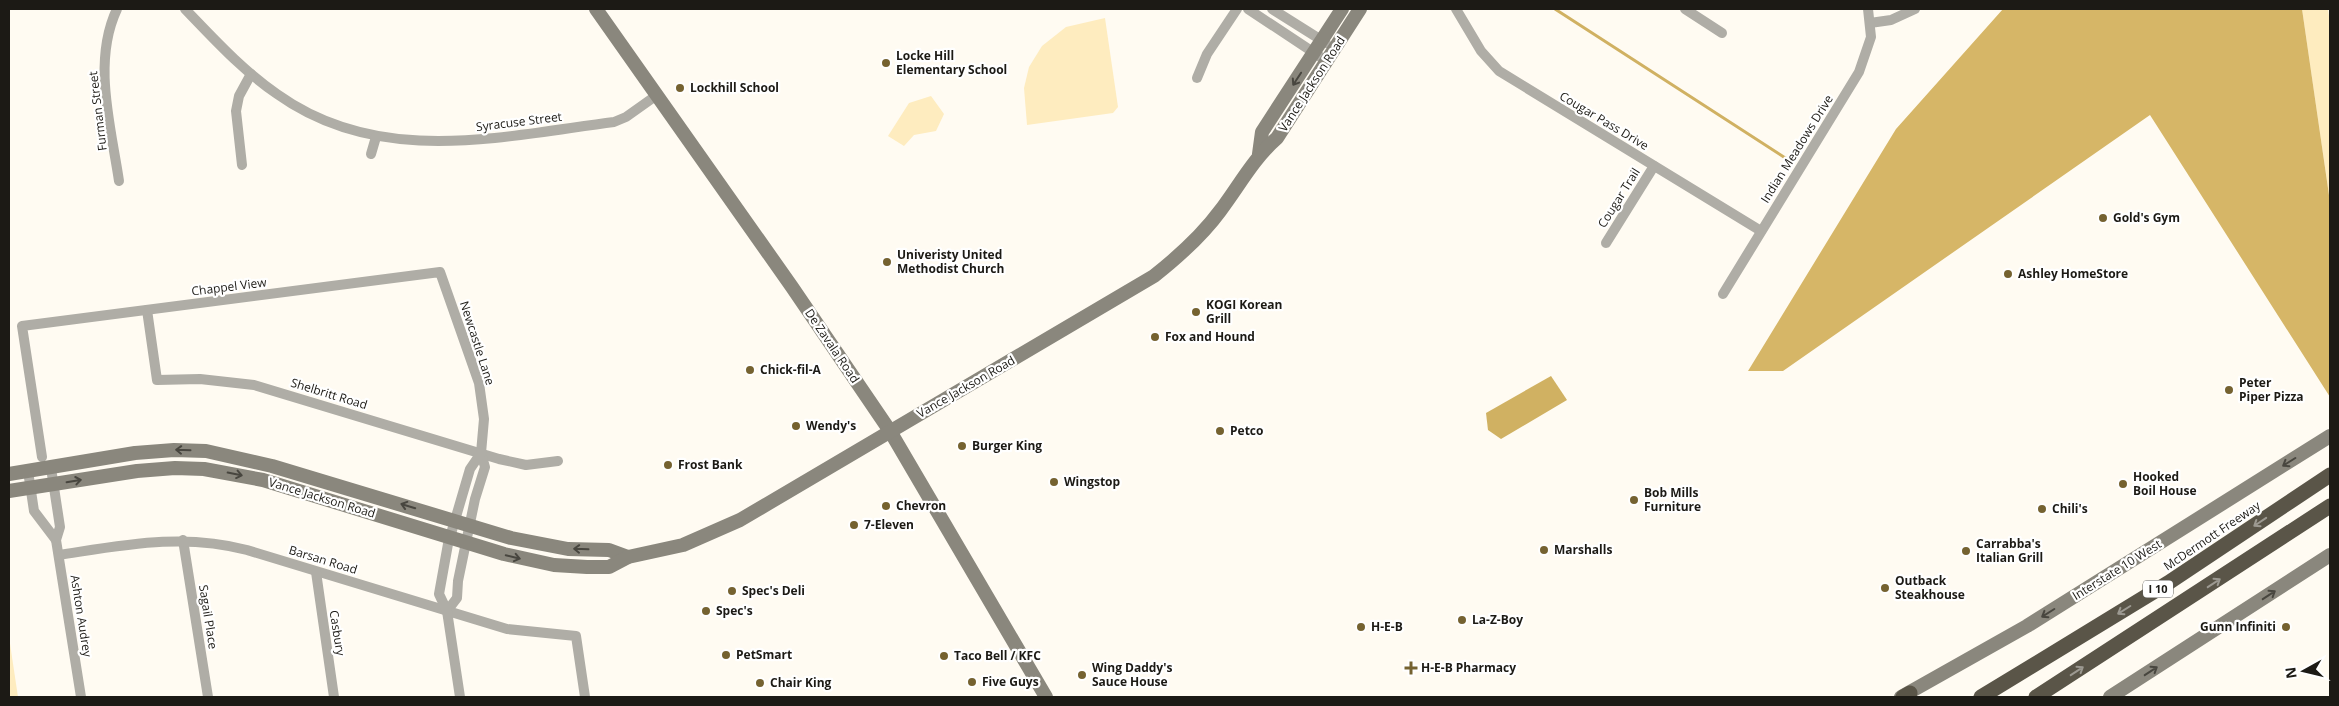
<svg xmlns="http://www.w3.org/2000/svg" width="2339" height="706" viewBox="0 0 2339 706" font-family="'Open Sans',sans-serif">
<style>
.green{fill:#feecbf}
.forest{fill:#d6b667}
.water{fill:#d0b162}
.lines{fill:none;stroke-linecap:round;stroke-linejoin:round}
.stream{stroke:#d0b162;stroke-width:3}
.minor{stroke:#afada6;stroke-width:10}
.secondary{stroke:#8a877d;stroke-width:14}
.motorway{stroke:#5a5548;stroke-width:15}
.oneway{stroke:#48463f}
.oneway2{stroke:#9c9991}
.poi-dot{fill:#756230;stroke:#fff;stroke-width:2}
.labels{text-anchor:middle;stroke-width:4.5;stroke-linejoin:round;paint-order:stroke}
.shield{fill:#fff;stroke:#605f5b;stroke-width:1}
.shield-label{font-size:11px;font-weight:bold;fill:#1c1a15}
.poi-label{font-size:12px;font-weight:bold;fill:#1c1a15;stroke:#fff;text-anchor:start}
.street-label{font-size:12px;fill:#1c1a15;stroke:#fff}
</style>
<rect width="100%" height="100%" fill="#fffbf2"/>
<g class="green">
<path d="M2302 9H2328L2330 23V202Z"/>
<path d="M1105 18 1118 107 1113 113 1027 125 1024 88 1029 67 1042 46 1066 27Z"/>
<path d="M931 96 944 114 936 131 914 135 904 146 888 136 909 103Z"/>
<path d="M9 637 18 697H9Z"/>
</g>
<path class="forest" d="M2003 9H2302L2330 202V397L2150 115 1783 371H1748L1896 129Z"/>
<path class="water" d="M1551 376 1567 400 1501 439 1488 430 1486 413Z"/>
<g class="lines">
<path class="stream" d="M1555 9 1790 161"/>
<g class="minor">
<path d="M117 9C92 62 111 126 119 181"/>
<path d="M185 9C214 39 242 70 277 94 379 167 499 137 614 122L626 117 657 95"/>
<path d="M1248 9 1328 62"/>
<path d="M1272 9 1326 43"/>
<path d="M1456 9 1481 51 1499 71 1761 231"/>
<path d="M1685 9 1722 33"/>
<path d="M1870 23 1891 20 1915 9"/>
<path d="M1197 78 1207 54 1237 9"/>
<path d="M371 154 376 137"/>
<path d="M242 165 236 111 239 96 251 74"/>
<path d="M1606 243 1654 166"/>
<path d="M1723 294 1859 72 1871 37 1868 9"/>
<path d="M147 310 157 380 200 379 254 385 499 459 526 465 558 461"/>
<path d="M42 457 22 326 440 272 479 383 484 419 481 453 485 467 475 499 458 581 457 598 447 611"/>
<path d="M51 468 60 527 56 540 81 697"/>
<path d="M28 471 34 511 56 540"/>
<path d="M183 540 208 697"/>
<path d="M59 555C125 545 182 533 247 550L507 629 576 636 585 697"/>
<path d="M316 572 334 697"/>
<path d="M460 697 447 611 439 594 448 544 470 469 481 453"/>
</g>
<g class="secondary">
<path d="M596 9 792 287 890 431 1046 697"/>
<path d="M1259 154 1262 132 1342 9"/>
<path d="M9 474 135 453 174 450 206 451 272 466 511 538 568 549 609 550 628 557"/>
<path d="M9 491 137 471 175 468 204 469 263 480 504 554 554 565 587 567H609L628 557 683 545 740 520 1154 276C1178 257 1201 237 1220 211 1239 186 1253 159 1277 138L1360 9"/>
<path d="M1901 697 2027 626 2330 436"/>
<path d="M2110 697 2330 555"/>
</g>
<g class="motorway">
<path d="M1903 697 1910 693"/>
<path d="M1981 697 2168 583 2330 475"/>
<path d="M2036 697 2330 506"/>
</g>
</g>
<defs><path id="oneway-shaft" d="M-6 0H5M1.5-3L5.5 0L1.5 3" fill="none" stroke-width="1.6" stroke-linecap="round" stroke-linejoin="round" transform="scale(1.25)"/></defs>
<g class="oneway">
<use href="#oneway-shaft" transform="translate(1297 79) rotate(123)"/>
<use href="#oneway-shaft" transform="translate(183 450) rotate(-178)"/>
<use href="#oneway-shaft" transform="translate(2289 462) rotate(148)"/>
<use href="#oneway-shaft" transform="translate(235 474) rotate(11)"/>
<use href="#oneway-shaft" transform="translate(74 481) rotate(-9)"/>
<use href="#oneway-shaft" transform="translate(408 506) rotate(-163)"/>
<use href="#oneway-shaft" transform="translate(581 549) rotate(-178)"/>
<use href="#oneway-shaft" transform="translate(513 557) rotate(14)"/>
<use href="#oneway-shaft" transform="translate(2269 595) rotate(-33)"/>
<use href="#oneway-shaft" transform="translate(2048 613) rotate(148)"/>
<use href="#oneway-shaft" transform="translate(2151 671) rotate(-33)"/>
</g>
<g class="oneway2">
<use href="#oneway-shaft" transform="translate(2260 522) rotate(146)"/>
<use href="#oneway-shaft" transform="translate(2214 583) rotate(-33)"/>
<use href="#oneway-shaft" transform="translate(2124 610) rotate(148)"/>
<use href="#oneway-shaft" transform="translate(2077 671) rotate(-33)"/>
</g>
<g class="poi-dot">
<circle cx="886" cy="63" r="5"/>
<circle cx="680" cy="88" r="5"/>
<circle cx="2103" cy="218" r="5"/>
<circle cx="887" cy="262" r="5"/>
<circle cx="2008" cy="274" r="5"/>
<circle cx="1196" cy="312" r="5"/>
<circle cx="1155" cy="337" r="5"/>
<circle cx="750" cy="370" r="5"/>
<circle cx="2229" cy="390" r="5"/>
<circle cx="796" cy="426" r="5"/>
<circle cx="1220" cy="431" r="5"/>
<circle cx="962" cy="446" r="5"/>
<circle cx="668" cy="465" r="5"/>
<circle cx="1054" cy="482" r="5"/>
<circle cx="2123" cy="484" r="5"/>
<circle cx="1634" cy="500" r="5"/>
<circle cx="886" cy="506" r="5"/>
<circle cx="2042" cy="509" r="5"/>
<circle cx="854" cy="525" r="5"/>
<circle cx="1544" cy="550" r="5"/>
<circle cx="1966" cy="551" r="5"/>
<circle cx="1885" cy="588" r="5"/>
<circle cx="732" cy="591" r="5"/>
<circle cx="706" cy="611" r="5"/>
<circle cx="1462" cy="620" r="5"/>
<circle cx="1361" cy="627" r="5"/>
<circle cx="2286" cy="627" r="5"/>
<circle cx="726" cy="655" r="5"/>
<circle cx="944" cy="656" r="5"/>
<path d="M1408.5 660.5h5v5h5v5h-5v5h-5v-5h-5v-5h5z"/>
<circle cx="1082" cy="675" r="5"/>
<circle cx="972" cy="682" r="5"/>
<circle cx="760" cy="683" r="5"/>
</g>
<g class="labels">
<rect class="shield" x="2143" y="580.5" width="30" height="17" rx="4"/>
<g class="shield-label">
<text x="2158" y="593">I 10</text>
</g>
<g class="poi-label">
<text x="896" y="60">Locke Hill<tspan x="896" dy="14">Elementary School</tspan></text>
<text x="690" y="92">Lockhill School</text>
<text x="2113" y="222">Gold's Gym</text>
<text x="897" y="259">Univeristy United<tspan x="897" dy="14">Methodist Church</tspan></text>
<text x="2018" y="278">Ashley HomeStore</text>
<text x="1206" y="309">KOGI Korean<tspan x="1206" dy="14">Grill</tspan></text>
<text x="1165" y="341">Fox and Hound</text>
<text x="760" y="374">Chick-fil-A</text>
<text x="2239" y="387">Peter<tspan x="2239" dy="14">Piper Pizza</tspan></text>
<text x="806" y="430">Wendy's</text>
<text x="1230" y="435">Petco</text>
<text x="972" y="450">Burger King</text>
<text x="678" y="469">Frost Bank</text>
<text x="2133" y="481">Hooked<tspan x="2133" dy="14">Boil House</tspan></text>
<text x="1064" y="486">Wingstop</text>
<text x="1644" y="497">Bob Mills<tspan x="1644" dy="14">Furniture</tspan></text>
<text x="896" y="510">Chevron</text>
<text x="2052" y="513">Chili's</text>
<text x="864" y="529">7-Eleven</text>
<text x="1976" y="548">Carrabba's<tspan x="1976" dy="14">Italian Grill</tspan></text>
<text x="1554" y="554">Marshalls</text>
<text x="1895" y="585">Outback<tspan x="1895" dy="14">Steakhouse</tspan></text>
<text x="742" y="595">Spec's Deli</text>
<text x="716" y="615">Spec's</text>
<text x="1472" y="624">La-Z-Boy</text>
<text x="1371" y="631">H-E-B</text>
<text x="2276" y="631" text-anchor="end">Gunn Infiniti</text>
<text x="736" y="659">PetSmart</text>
<text x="954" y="660">Taco Bell / KFC</text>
<text x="1092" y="672">Wing Daddy's<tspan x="1092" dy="14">Sauce House</tspan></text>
<text x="1421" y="672">H-E-B Pharmacy</text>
<text x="982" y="686">Five Guys</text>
<text x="770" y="687">Chair King</text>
</g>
<g class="street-label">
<text transform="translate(1312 84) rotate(-57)" y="4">Vance Jackson Road</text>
<text transform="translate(98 111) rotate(-97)" y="4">Furman Street</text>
<text transform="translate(1604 121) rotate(31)" y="4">Cougar Pass Drive</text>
<text transform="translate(519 122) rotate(-7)" y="4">Syracuse Street</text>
<text transform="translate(1797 149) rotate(-58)" y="4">Indian Meadows Drive</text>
<text transform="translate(1619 198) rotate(-58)" y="4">Cougar Trail</text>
<text transform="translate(229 287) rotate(-7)" y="4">Chappel View</text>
<text transform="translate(477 343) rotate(72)" y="4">Newcastle Lane</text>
<text transform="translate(832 346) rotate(56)" y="4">De Zavala Road</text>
<text transform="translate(966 387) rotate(-30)" y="4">Vance Jackson Road</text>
<text transform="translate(329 394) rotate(17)" y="4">Shelbritt Road</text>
<text transform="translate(322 498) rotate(17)" y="4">Vance Jackson Road</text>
<text transform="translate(2212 536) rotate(-34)" y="4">McDermott Freeway</text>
<text transform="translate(323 560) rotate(17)" y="4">Barsan Road</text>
<text transform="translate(2117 570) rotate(-32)" y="4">Interstate 10 West</text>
<text transform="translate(81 616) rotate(81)" y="4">Ashton Audrey</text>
<text transform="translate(208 617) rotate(81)" y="4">Sagail Place</text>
<text transform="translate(337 633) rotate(81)" y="4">Casbury</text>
</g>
</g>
<rect width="2339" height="706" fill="none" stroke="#1c1a15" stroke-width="20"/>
<g transform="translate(2304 671) rotate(262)" stroke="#ffffff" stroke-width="4" paint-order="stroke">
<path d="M0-4L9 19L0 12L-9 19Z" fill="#1c1a15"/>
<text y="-8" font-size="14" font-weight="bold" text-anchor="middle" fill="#1c1a15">N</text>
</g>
</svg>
